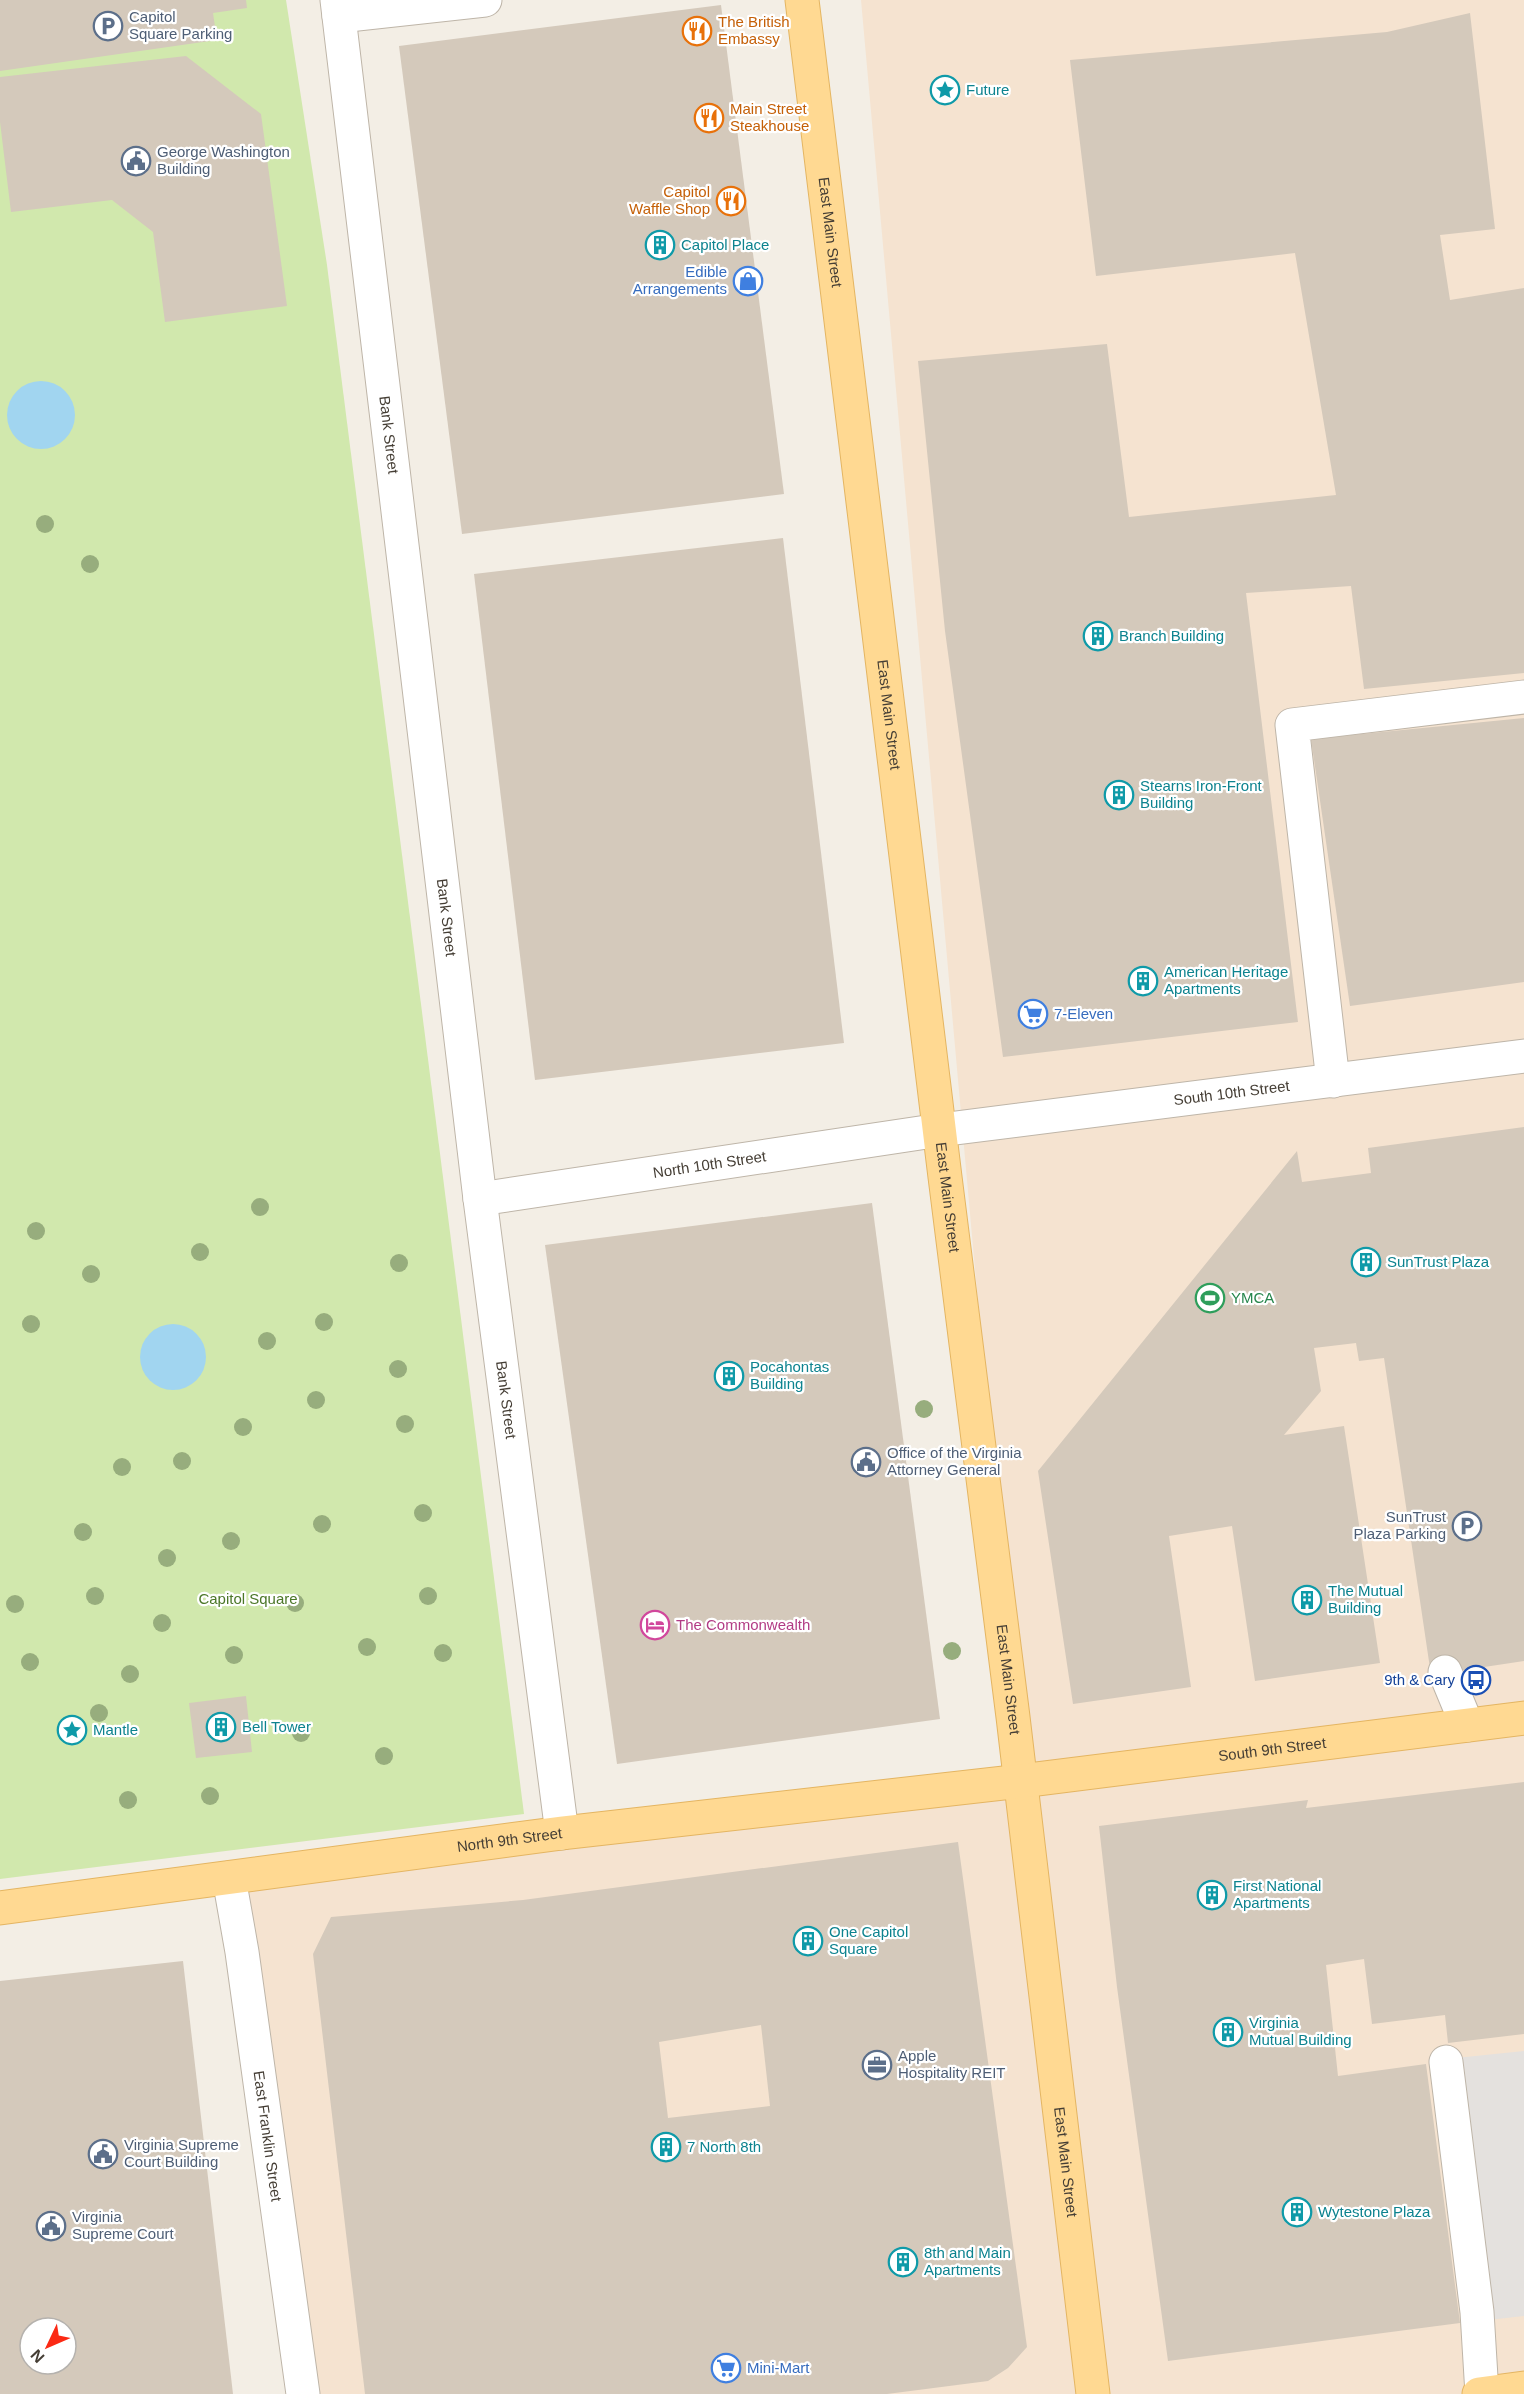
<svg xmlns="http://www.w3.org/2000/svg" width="1524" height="2394" viewBox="0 0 1524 2394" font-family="Helvetica,sans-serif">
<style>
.commercial{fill:#f5e3d0}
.green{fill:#d1e8ad}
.parking{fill:#e4e1de}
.water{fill:#a1d5f0}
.building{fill:#d4c9bb;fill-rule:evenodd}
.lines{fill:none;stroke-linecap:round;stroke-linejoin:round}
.minor-casing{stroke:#beb5a8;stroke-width:35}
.major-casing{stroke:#e4b562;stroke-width:35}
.minor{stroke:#fff;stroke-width:33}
.major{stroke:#ffd992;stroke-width:33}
.tree{fill:#97ad7d}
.labels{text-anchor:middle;stroke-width:4.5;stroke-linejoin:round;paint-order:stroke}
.service-label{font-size:15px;fill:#4e5e75;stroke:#fff;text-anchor:start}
.food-label{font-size:15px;fill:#c56008;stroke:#fff;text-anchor:start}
.culture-label{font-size:15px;fill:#0d838f;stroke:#fff;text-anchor:start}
.street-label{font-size:15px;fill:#453e35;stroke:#fff}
.shop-label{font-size:15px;fill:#366cbe;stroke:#fff;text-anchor:start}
.leisure-label{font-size:15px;fill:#27864d;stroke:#fff;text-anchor:start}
.park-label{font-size:15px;fill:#4b7728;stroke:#fff}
.hotel-label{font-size:15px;fill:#b23c85;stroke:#fff;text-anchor:start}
.transit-label{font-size:15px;fill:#164399;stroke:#fff;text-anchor:end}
</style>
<rect width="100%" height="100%" fill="#f3eee5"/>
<path class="commercial" d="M861 0H1524V2394H299L229 1878 1021 1781Z"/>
<path class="green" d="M0 0H286L327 265 524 1814 0 1879Z"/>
<path class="parking" d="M1524 2051V2316L1488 2320 1456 2058Z"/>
<g class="water">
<circle cx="41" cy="415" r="34"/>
<circle cx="173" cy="1357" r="33"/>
</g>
<g class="building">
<path d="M0 0H246L247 8 213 13 217 40 0 71Z"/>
<path d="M721 5 784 494 462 534 399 46Z"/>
<path d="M1470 13 1495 229 1440 235 1450 300 1524 288V673L1364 689 1351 586 1246 593 1298 1022 1003 1057 945 631 918 361 1107 344 1129 517 1336 495 1295 253 1096 276 1070 60 1387 32Z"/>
<path d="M186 56 261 114 287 306 165 322 153 232 112 200 11 212 0 122V77Z"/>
<path d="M783 538 844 1043 535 1080 474 574Z"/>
<path d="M1524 718V982L1350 1006 1311 739Z"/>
<path d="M1524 1127V1661L1431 1675 1384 1358 1359 1361 1356 1343 1314 1348 1321 1391 1284 1435 1344 1426 1380 1663 1255 1681 1232 1526 1169 1536 1191 1687 1073 1704 1038 1471 1297 1151 1302 1182 1371 1173 1368 1148Z"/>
<path d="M872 1203 940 1719 617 1764 545 1245Z"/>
<path d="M246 1696 252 1752 196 1758 189 1703Z"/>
<path d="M1524 1782V2034L1448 2043 1445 2015 1372 2024 1364 1959 1326 1965 1338 2076 1426 2064 1460 2323 1168 2361 1117 1987 1099 1826 1308 1800 1306 1808Z"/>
<path d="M958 1842 1027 2347 1008 2368 988 2381 887 2394H365L313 1954 331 1917 523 1900ZM761 2025 770 2106 668 2118 659 2042Z"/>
<path d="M183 1961 233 2394H0V1981ZM30 2328H66V2364H30Z"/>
</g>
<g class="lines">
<g class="minor-casing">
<g id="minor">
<path id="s1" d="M337 0 480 1199 562 1833"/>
<path d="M339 16 485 0"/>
<path d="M1333 1081 1292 725 1524 697"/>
<path id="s2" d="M480 1199 940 1130 1524 1056"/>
<path d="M1445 1672 1467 1725"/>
<path id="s3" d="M229 1878 242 1952 303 2394"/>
<path d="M1446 2062 1477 2312 1482 2394"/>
</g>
</g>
<g class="major-casing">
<g id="major">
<path id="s4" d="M802 0 945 1177 1013 1717 1093 2394"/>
<path id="s5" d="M0 1908 562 1833 1021 1781 1524 1718"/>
<path d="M1479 2394 1524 2388"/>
</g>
</g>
<use href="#minor" class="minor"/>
<use href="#major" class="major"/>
</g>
<g class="tree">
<circle cx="45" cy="524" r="9"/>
<circle cx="90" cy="564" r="9"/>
<circle cx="260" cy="1207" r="9"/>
<circle cx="36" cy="1231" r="9"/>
<circle cx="200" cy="1252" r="9"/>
<circle cx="399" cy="1263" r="9"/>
<circle cx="91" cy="1274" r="9"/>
<circle cx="324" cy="1322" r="9"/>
<circle cx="31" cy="1324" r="9"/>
<circle cx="267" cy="1341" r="9"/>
<circle cx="398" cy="1369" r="9"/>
<circle cx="316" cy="1400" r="9"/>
<circle cx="924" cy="1409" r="9"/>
<circle cx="405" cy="1424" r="9"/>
<circle cx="243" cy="1427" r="9"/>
<circle cx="182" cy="1461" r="9"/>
<circle cx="122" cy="1467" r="9"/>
<circle cx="423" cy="1513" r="9"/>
<circle cx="322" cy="1524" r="9"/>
<circle cx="83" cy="1532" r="9"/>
<circle cx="231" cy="1541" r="9"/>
<circle cx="167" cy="1558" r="9"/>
<circle cx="95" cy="1596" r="9"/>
<circle cx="428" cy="1596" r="9"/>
<circle cx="295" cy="1603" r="9"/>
<circle cx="15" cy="1604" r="9"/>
<circle cx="162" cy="1623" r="9"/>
<circle cx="367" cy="1647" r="9"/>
<circle cx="952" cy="1651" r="9"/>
<circle cx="443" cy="1653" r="9"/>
<circle cx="234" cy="1655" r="9"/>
<circle cx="30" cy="1662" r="9"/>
<circle cx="130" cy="1674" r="9"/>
<circle cx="99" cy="1713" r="9"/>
<circle cx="301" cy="1733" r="9"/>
<circle cx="384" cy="1756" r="9"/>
<circle cx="210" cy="1796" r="9"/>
<circle cx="128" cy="1800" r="9"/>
</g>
<defs>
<g id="parking-ring" transform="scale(1.5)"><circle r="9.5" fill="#fff" stroke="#5c6f8a" stroke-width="1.5"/><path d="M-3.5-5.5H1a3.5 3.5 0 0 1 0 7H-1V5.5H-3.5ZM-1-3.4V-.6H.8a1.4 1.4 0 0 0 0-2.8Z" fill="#5c6f8a"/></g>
<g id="restaurant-ring" transform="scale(1.5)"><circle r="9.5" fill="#fff" stroke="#e8710a" stroke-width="1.5"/><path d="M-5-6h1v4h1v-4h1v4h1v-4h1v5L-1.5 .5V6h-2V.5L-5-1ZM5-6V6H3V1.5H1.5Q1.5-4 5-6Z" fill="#e8710a"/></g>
<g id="sight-ring" transform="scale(1.5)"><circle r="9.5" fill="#fff" stroke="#0f9aa8" stroke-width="1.5"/><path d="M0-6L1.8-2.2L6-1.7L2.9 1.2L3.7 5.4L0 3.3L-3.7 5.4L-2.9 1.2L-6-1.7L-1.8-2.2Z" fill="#0f9aa8"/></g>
<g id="civic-ring" transform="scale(1.5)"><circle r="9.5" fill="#fff" stroke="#5c6f8a" stroke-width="1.5"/><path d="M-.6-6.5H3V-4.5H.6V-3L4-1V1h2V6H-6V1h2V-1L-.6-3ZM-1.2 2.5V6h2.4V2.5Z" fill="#5c6f8a"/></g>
<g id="building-ring" transform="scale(1.5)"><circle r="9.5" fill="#fff" stroke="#0f9aa8" stroke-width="1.5"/><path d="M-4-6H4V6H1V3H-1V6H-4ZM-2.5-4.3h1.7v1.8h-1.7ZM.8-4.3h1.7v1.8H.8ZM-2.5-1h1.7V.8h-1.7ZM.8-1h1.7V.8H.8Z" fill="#0f9aa8"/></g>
<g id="shop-ring" transform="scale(1.5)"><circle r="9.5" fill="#fff" stroke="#3f7fe0" stroke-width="1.5"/><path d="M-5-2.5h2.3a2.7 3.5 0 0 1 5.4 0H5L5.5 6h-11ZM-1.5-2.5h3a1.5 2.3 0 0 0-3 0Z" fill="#3f7fe0"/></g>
<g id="supermarket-ring" transform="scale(1.5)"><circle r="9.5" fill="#fff" stroke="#3f7fe0" stroke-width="1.5"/><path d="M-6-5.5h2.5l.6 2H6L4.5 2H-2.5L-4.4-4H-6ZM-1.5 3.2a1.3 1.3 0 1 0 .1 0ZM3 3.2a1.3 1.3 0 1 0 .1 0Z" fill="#3f7fe0"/></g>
<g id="stadium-ring" transform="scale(1.5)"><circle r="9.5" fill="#fff" stroke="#2e9e5b" stroke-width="1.5"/><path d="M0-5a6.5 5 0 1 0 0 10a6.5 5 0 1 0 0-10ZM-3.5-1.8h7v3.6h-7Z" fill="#2e9e5b"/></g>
<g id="hotel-ring" transform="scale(1.5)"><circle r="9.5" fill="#fff" stroke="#d1479c" stroke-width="1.5"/><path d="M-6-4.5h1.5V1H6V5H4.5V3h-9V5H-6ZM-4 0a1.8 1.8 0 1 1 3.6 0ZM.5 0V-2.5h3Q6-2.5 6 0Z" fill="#d1479c"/></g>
<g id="bus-ring" transform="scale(1.5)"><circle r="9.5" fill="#fff" stroke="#1a4fb4" stroke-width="1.5"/><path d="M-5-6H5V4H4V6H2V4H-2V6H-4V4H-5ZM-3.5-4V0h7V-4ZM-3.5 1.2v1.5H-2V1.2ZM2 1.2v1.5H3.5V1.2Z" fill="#1a4fb4"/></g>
<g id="office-ring" transform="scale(1.5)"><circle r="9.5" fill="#fff" stroke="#5c6f8a" stroke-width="1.5"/><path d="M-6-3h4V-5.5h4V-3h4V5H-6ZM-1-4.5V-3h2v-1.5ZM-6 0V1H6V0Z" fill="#5c6f8a"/></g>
</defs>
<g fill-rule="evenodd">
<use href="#parking-ring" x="108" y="26"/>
<use href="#restaurant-ring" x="697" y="31"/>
<use href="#sight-ring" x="945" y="90"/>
<use href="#restaurant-ring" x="709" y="118"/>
<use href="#civic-ring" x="136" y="161"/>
<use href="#restaurant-ring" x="731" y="201"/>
<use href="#building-ring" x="660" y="245"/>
<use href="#shop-ring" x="748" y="281"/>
<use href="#building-ring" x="1098" y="636"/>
<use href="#building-ring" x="1119" y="795"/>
<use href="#building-ring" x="1143" y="981"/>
<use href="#supermarket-ring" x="1033" y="1014"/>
<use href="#building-ring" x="1366" y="1262"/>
<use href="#stadium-ring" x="1210" y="1298"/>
<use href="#building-ring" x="729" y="1376"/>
<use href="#civic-ring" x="866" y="1462"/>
<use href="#parking-ring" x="1467" y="1526"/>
<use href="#building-ring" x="1307" y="1600"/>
<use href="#hotel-ring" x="655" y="1625"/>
<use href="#bus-ring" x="1476" y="1680"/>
<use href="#building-ring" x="221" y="1727"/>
<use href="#sight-ring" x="72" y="1730"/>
<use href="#building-ring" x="1212" y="1895"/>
<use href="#building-ring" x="808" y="1941"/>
<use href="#building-ring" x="1228" y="2032"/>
<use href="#office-ring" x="877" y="2065"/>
<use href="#building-ring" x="666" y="2147"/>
<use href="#civic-ring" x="103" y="2154"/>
<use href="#building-ring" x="1297" y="2212"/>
<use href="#civic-ring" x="51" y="2226"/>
<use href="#building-ring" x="903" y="2262"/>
<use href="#supermarket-ring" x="726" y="2368"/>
</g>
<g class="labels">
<g class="service-label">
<text x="129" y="22">Capitol<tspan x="129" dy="17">Square Parking</tspan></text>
<text x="157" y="157">George Washington<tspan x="157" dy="17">Building</tspan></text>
<text x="887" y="1458">Office of the Virginia<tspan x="887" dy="17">Attorney General</tspan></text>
<text x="1446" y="1522" text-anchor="end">SunTrust<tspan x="1446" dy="17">Plaza Parking</tspan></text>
<text x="898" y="2061">Apple<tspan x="898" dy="17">Hospitality REIT</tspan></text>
<text x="124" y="2150">Virginia Supreme<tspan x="124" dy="17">Court Building</tspan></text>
<text x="72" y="2222">Virginia<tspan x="72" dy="17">Supreme Court</tspan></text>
</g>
<g class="food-label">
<text x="718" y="27">The British<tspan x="718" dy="17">Embassy</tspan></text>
<text x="730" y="114">Main Street<tspan x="730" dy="17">Steakhouse</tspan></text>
<text x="710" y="197" text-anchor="end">Capitol<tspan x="710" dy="17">Waffle Shop</tspan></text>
</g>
<g class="culture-label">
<text x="966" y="95">Future</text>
<text x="681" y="250">Capitol Place</text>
<text x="1119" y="641">Branch Building</text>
<text x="1140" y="791">Stearns Iron-Front<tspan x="1140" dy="17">Building</tspan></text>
<text x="1164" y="977">American Heritage<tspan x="1164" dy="17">Apartments</tspan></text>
<text x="1387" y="1267">SunTrust Plaza</text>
<text x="750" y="1372">Pocahontas<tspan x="750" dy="17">Building</tspan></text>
<text x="1328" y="1596">The Mutual<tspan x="1328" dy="17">Building</tspan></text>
<text x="242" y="1732">Bell Tower</text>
<text x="93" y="1735">Mantle</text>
<text x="1233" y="1891">First National<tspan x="1233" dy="17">Apartments</tspan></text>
<text x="829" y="1937">One Capitol<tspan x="829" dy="17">Square</tspan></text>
<text x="1249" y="2028">Virginia<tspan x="1249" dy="17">Mutual Building</tspan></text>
<text x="687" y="2152">7 North 8th</text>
<text x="1318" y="2217">Wytestone Plaza</text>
<text x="924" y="2258">8th and Main<tspan x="924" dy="17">Apartments</tspan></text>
</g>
<g class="street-label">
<text dy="5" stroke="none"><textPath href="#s4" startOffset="234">East Main Street</textPath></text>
<text dy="5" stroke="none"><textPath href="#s1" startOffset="438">Bank Street</textPath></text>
<text dy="5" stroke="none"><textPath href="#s4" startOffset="720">East Main Street</textPath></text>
<text dy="5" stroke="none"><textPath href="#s1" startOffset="924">Bank Street</textPath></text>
<text dy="5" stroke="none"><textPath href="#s2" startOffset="759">South 10th Street</textPath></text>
<text dy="5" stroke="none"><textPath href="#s2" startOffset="232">North 10th Street</textPath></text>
<text dy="5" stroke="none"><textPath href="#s4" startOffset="1206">East Main Street</textPath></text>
<text dy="5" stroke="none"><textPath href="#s1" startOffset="1410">Bank Street</textPath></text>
<text dy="5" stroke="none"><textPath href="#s4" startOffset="1692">East Main Street</textPath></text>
<text dy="5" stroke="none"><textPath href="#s5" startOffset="1282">South 9th Street</textPath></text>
<text dy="5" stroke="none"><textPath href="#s5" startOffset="514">North 9th Street</textPath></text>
<text dy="5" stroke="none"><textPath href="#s3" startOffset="261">East Franklin Street</textPath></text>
<text dy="5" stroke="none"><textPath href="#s4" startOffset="2178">East Main Street</textPath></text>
</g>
<g class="shop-label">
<text x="727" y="277" text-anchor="end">Edible<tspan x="727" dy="17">Arrangements</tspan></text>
<text x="1054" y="1019">7-Eleven</text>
<text x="747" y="2373">Mini-Mart</text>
</g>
<g class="leisure-label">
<text x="1231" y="1303">YMCA</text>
</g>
<g class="park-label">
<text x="248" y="1604">Capitol Square</text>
</g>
<g class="hotel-label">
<text x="676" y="1630">The Commonwealth</text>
</g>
<g class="transit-label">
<text x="1455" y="1685">9th &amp; Cary</text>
</g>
</g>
<g transform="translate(48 2346) rotate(226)"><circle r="28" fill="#ffffff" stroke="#b5b2ae" stroke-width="1.5"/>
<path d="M0-4.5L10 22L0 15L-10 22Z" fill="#fb2914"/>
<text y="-9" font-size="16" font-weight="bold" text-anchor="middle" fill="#453e35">N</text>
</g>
</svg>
